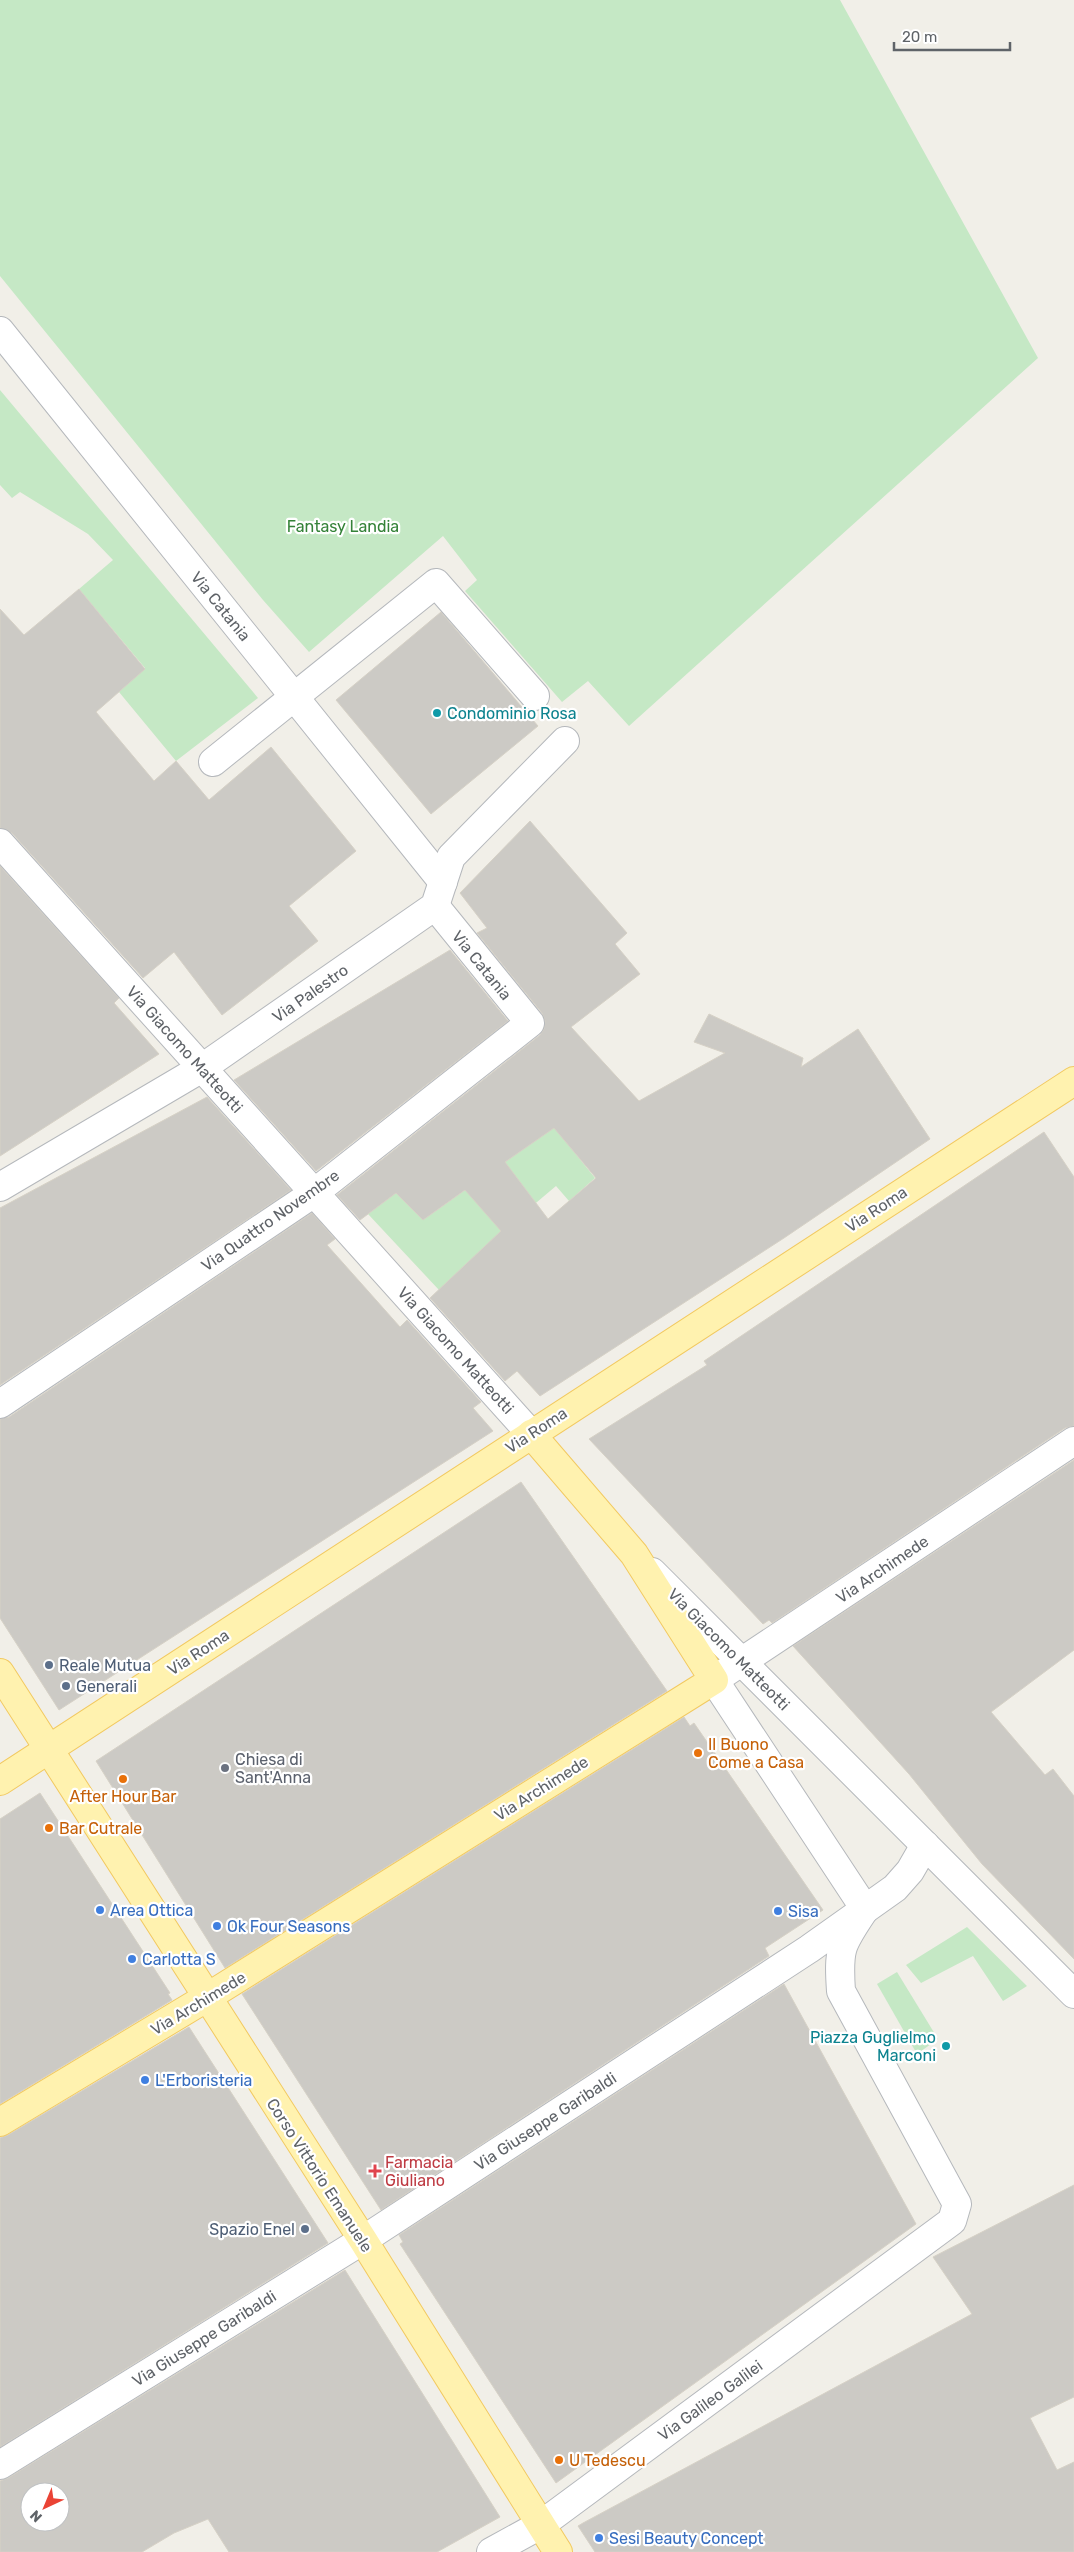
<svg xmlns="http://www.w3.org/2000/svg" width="1074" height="2552" viewBox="0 0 1074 2552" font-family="Rubik,sans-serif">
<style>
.green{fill:#c5e8c5}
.building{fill:#cccac5;stroke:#d6d1c6;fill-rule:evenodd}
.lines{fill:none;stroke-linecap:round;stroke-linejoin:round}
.minor-casing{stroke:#b5b8bc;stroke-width:30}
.major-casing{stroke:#f2c960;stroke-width:30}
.minor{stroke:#fff;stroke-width:28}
.major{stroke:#fff2af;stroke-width:28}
.culture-dot{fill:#0f9aa8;stroke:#fff;stroke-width:2}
.service-dot{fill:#5c6f8a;stroke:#fff;stroke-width:2}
.food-dot{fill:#e8710a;stroke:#fff;stroke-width:2}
.worship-dot{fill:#6b7280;stroke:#fff;stroke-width:2}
.shop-dot{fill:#3f7fe0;stroke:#fff;stroke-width:2}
.health-dot{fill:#e0444e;stroke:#fff;stroke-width:2}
.labels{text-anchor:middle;stroke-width:4.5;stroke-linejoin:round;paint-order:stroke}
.park-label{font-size:16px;fill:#348238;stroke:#fff}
.street-label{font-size:16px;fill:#5f6368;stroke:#fff}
.culture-label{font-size:16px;fill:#0d838f;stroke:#fff;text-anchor:start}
.service-label{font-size:16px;fill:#4e5e75;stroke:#fff;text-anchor:start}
.food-label{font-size:16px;fill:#c56008;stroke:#fff;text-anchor:start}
.worship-label{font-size:16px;fill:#5b616d;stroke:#fff;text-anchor:start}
.shop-label{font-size:16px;fill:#366cbe;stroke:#fff;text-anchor:start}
.health-label{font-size:16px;fill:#be3a42;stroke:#fff;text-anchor:start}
</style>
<rect width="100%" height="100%" fill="#f1efe8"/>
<g class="green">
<path d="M0 0H840L1038 358 629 726 588 681 562 702 465 591 477 580 443 536 309 652 263 600 0 276Z"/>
<path d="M0 390 258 698 176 761 119 692 145 668 79 589 113 560 88 534 20 492 12 498 0 485Z"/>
<path d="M554 1127 595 1178 569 1201 556 1186 493 1239 439 1290 368 1214 396 1193 423 1220Z"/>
<path d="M967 1927 1027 1986 1003 2001 973 1956 921 1983 906 1965Z"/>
<path d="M897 1972 938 2039 917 2054 877 1984Z"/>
</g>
<g class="building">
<path d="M79 589 145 669 96 712 154 781 176 761 209 800 271 747 356 851 289 906 318 941 222 1015 174 952 143 978 12 833 0 828V609L24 635Z"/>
<path d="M441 612 538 726 431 814 336 700Z"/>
<path d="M530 821 627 933 615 944 640 974 571 1027 639 1101 725 1053 694 1042 709 1014 803 1058 801 1067 858 1029 930 1139 784 1238 540 1396 517 1371 505 1381 430 1298 501 1231 465 1190 423 1220 396 1193 360 1220 337 1195 540 1035 544 1029 545 1021 542 1013 477 933 487 928 460 893ZM554 1128 596 1178 548 1219 505 1162Z"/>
<path d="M0 866 119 998 114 1003 159 1054 0 1156Z"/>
<path d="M450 950 508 1021 316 1171 234 1080Z"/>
<path d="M207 1097 291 1190 0 1385V1208Z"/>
<path d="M1044 1132 1074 1177V1426L1065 1428 772 1623 769 1620 763 1624 589 1439 707 1365 704 1361Z"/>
<path d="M312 1213 335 1239 327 1245 360 1282 400 1327 407 1320 481 1402 473 1408 493 1431 59 1710 0 1618V1419L9 1417Z"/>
<path d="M1074 1460V1650L991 1712 1045 1775 1053 1769 1074 1796V1959L982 1864 909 1774 793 1646Z"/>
<path d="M521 1482 667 1691 225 1968 96 1761Z"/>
<path d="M684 1717 690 1726 694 1723 823 1910 765 1948 769 1956 381 2210 242 1994Z"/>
<path d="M40 1793 170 1993 168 1994 172 2000 0 2104V1819Z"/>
<path d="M784 1984 916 2224 556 2483 400 2244 403 2242 399 2235Z"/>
<path d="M189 2027 328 2243 0 2447V2138L8 2135Z"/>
<path d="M1074 2185V2397L1030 2418 1057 2470 1074 2462V2552H595L578 2526 583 2523 972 2314 933 2257Z"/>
<path d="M345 2270 500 2517 437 2552H229L208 2519 174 2533 142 2552H0V2481L8 2478ZM30 2492H60V2522H30Z"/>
</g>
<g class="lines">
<g class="minor-casing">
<g id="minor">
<path d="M0 331 443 882"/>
<path d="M213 762 436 583 535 696"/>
<path d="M0 843 531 1434"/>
<path d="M0 1187 202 1068 435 906 451 857 565 741"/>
<path d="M0 1404 314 1193 530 1023 435 906"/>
<path d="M652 1572 1074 1994"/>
<path d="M0 2465 363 2240 809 1949 895 1888 910 1871 925 1845"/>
<path d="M491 2552 542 2524 952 2221 957 2204 841 1991C838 1947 841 1945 865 1909L714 1680 1074 1441"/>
</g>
</g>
<g class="major-casing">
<g id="major">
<path d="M0 1673 363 2240 558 2552"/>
<path d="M0 1781 1074 1081"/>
<path d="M0 2122 206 1998 714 1680 634 1554 531 1434"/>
</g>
</g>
<use href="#minor" class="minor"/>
<use href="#major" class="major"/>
</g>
<g class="culture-dot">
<circle cx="437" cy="713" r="5"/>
<circle cx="946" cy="2046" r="5"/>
</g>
<g class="service-dot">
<circle cx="49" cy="1665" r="5"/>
<circle cx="66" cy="1686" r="5"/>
<circle cx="305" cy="2229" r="5"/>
</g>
<g class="food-dot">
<circle cx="698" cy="1753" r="5"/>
<circle cx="123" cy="1779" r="5"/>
<circle cx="49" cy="1828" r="5"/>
<circle cx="559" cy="2460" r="5"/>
</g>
<circle class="worship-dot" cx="225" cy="1768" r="5"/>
<g class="shop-dot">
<circle cx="100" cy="1910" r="5"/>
<circle cx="778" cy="1911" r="5"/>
<circle cx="217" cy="1926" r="5"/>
<circle cx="132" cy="1959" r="5"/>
<circle cx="145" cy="2080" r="5"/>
<circle cx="599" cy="2538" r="5"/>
</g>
<path class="health-dot" d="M372.5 2163.5h5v5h5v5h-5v5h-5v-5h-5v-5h5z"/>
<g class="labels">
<g class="park-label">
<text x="343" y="532">Fantasy Landia</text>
</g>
<g class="street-label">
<text transform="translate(221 606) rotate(51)" y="6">Via Catania</text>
<text transform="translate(482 965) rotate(51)" y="6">Via Catania</text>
<text transform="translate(310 993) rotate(-35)" y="6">Via Palestro</text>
<text transform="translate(185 1049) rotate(48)" y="6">Via Giacomo Matteotti</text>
<text transform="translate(876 1209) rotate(-33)" y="6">Via Roma</text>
<text transform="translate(270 1220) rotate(-35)" y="6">Via Quattro Novembre</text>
<text transform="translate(456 1350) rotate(48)" y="6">Via Giacomo Matteotti</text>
<text transform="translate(536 1430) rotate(-33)" y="6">Via Roma</text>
<text transform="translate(882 1569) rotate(-34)" y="6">Via Archimede</text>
<text transform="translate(729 1649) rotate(45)" y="6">Via Giacomo Matteotti</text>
<text transform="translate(198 1652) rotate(-33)" y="6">Via Roma</text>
<text transform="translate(541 1788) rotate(-32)" y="6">Via Archimede</text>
<text transform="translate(198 2003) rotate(-31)" y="6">Via Archimede</text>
<text transform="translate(545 2121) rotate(-33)" y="6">Via Giuseppe Garibaldi</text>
<text transform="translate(320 2175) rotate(57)" y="6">Corso Vittorio Emanuele</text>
<text transform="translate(204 2338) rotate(-32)" y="6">Via Giuseppe Garibaldi</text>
<text transform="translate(710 2400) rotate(-36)" y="6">Via Galileo Galilei</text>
</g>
<g class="culture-label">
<text x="447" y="719">Condominio Rosa</text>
<text x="936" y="2043" text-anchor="end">Piazza Guglielmo<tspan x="936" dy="18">Marconi</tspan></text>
</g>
<g class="service-label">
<text x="59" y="1671">Reale Mutua</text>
<text x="76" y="1692">Generali</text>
<text x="295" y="2235" text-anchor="end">Spazio Enel</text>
</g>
<g class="food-label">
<text x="708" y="1750">Il Buono<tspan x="708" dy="18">Come a Casa</tspan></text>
<text x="123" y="1802" text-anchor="middle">After Hour Bar</text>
<text x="59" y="1834">Bar Cutrale</text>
<text x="569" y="2466">U Tedescu</text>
</g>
<g class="worship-label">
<text x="235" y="1765">Chiesa di<tspan x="235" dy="18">Sant'Anna</tspan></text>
</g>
<g class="shop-label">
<text x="110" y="1916">Area Ottica</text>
<text x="788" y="1917">Sisa</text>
<text x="227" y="1932">Ok Four Seasons</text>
<text x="142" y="1965">Carlotta S</text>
<text x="155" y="2086">L'Erboristeria</text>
<text x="609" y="2544">Sesi Beauty Concept</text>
</g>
<g class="health-label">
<text x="385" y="2168">Farmacia<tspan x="385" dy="18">Giuliano</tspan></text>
</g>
</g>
<g transform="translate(45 2507) rotate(224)"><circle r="24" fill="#ffffff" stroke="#bfc1c3"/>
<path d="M0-4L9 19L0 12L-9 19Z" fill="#ea4335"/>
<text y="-8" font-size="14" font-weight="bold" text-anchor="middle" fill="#5f6368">N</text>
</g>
<path d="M894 42v8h116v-8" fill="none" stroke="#5f6368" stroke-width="2.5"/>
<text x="902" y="42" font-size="15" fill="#5f6368" stroke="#ffffff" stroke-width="4" paint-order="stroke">20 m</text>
</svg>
